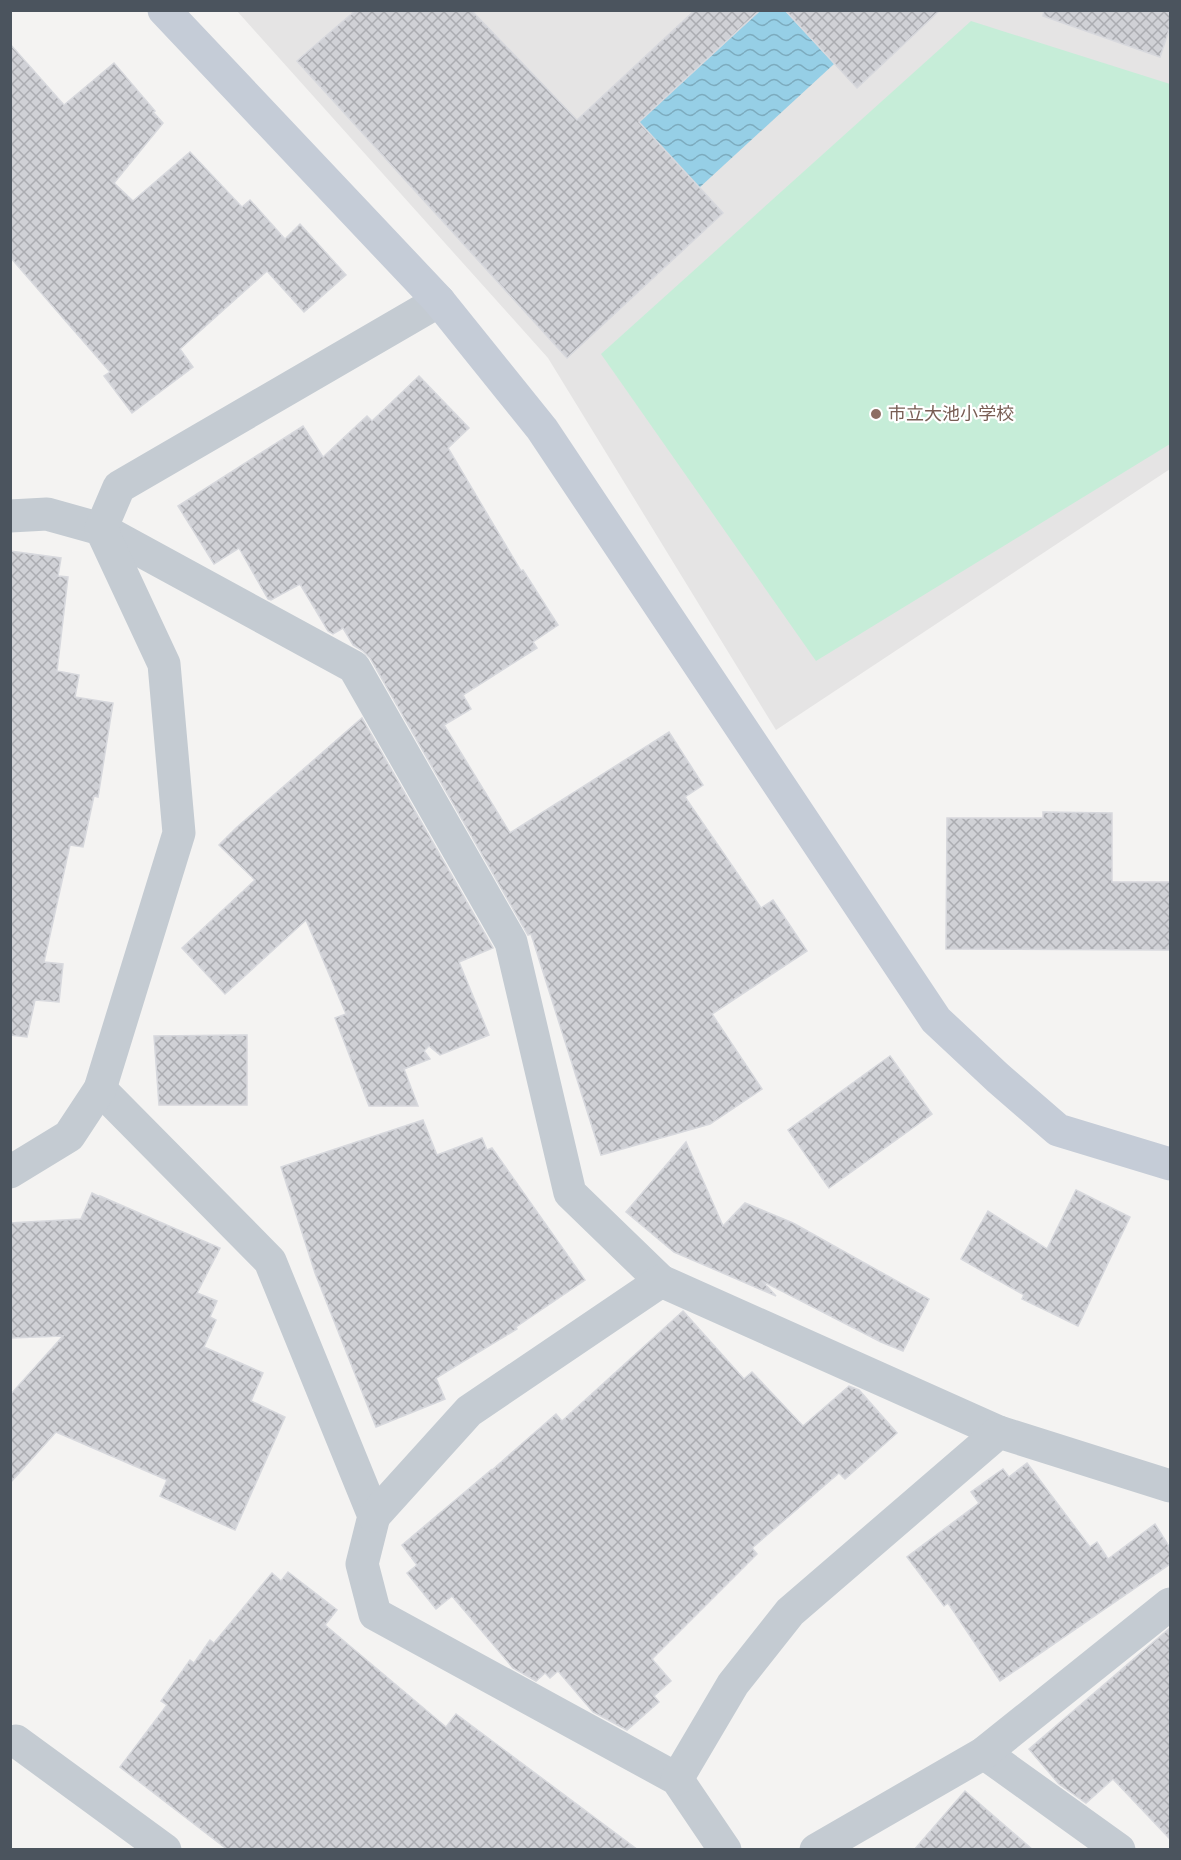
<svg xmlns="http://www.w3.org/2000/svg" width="1181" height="1860" viewBox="0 0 1181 1860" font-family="Lato,'Noto Sans JP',sans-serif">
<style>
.education{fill:#e5e4e4}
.pitch{fill:#c6edd8}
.water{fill:url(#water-waves)}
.building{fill:url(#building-cross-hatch);stroke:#d7d8dd;stroke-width:1.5}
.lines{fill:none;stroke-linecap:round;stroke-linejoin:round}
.street{stroke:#c4cbd2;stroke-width:33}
.secondary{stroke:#c5ccd7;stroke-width:33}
.education-dot{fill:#8d6e63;stroke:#fff;stroke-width:2}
.labels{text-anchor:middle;stroke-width:4.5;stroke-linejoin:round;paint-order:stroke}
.education-label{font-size:18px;fill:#785e54;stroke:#fff;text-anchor:start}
</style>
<defs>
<pattern id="water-waves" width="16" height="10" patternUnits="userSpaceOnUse" patternTransform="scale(1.5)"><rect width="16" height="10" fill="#96cfe6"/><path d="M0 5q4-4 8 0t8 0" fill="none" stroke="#7cabbe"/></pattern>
<pattern id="building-cross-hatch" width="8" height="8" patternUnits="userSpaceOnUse" patternTransform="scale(1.5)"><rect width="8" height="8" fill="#d0d1d6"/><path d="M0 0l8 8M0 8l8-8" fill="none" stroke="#abacb1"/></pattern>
</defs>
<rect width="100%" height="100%" fill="#f4f3f2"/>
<path class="education" d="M237 11H1170V469L776 730 548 358Z"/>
<path class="pitch" d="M971 21 1170 84V444L816 661 601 354Z"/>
<path class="water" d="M760 11H785L834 64 699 188 639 122Z"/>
<g class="building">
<path d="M356 10H471L577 120 695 10H760L639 122 723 213 567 358 297 61Z"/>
<path d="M785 10H940L857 88Z"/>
<path d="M1044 10H1170V27L1160 57 1043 16Z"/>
<path d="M10 44 64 105 114 63 155 111 153 112 163 123 114 183 133 201 190 152 242 207 250 200 285 239 300 224 346 275 304 312 267 271 180 349 193 367 132 413 104 376 110 372 10 257Z"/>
<path d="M419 376 469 428 448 448 521 571 523 570 558 625 533 642 537 648 463 695 471 709 444 725 510 833 669 732 703 785 685 797 761 908 773 900 807 951 712 1014 762 1089 710 1124 601 1155 531 934 528 935 370 658 363 651 353 645 343 628 333 634 328 631 300 584 271 600 268 599 239 548 214 564 178 506 303 426 323 457 367 416 372 421Z"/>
<path d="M10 551 61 558 58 576 68 577 57 671 79 675 75 697 113 703 98 797 94 796 83 847 70 845 44 962 63 964 59 1002 35 1000 27 1037 10 1035Z"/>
<path d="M362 718 493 948 459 962 489 1035 440 1055 429 1046 424 1051 430 1059 404 1069 418 1106H369L335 1018 346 1014 306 920 225 994 182 948 255 880 219 845 236 828Z"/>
<path d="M1043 812 1112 813V882H1170V950L946 949 947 818H1043Z"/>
<path d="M247 1035V1105H159L154 1036Z"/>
<path d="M890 1056 932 1114 829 1188 788 1130Z"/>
<path d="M423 1120 437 1155 482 1138 487 1150 492 1148 585 1280 516 1327 517 1329 436 1378 445 1399 376 1427 315 1273 281 1167Z"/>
<path d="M686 1142 723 1226 745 1203 793 1223 929 1299 903 1351 881 1342 762 1281 776 1296 674 1252 626 1212Z"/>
<path d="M1076 1190 1130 1217 1078 1326 1022 1299 1024 1295 961 1259 988 1211 1047 1249Z"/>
<path d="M92 1193 100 1197V1196L220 1248 197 1293 217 1301 210 1317 216 1320 204 1347 263 1373 251 1401 285 1417 235 1530 160 1496 167 1480 56 1432 10 1483V1395L63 1336 10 1338V1223L81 1219Z"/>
<path d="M683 1311 744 1379 752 1372 803 1426 849 1386 859 1390 897 1433 845 1479 839 1473 752 1548 757 1554 652 1659 671 1681 654 1696 659 1702 627 1730 593 1712 558 1671 550 1678 545 1673 536 1681 513 1668 452 1596 436 1609 407 1573 417 1565 402 1545 491 1470V1471L556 1414 562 1421Z"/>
<path d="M1027 1463 1090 1547 1097 1542 1108 1559 1155 1524 1170 1548V1564L1000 1681 948 1603 944 1606 907 1557 979 1503 971 1492 1003 1469 1009 1477Z"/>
<path d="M288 1572 337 1610 325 1625 446 1727 456 1714 638 1850H228L120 1767 167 1705 161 1701 190 1660 194 1663 210 1640 214 1643 272 1573 281 1581Z"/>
<path d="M1170 1628V1839L1113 1779 1086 1803 1059 1784 1029 1749Z"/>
<path d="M965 1791 1033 1850H914Z"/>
</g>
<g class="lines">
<g class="street">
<path d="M10 516 47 514 101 529 354 667 511 942 570 1193 661 1281"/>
<path d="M100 1089 270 1261 374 1516 362 1564 375 1614 677 1779 725 1850"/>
<path d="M10 1172 69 1136 100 1089 179 833 164 664 101 529 119 487 439 301"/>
<path d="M374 1516 469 1411 661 1281 999 1432"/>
<path d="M16 1741 165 1850"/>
<path d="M984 1753 1119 1850"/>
<path d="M677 1779 733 1684 790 1612 999 1432 1170 1486"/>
<path d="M816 1850 984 1753 1170 1604"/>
</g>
<path class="secondary" d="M164 10 439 301 542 429 936 1020 998 1078 1058 1130 1170 1164"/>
</g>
<circle class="education-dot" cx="876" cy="414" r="6"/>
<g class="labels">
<g class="education-label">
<text x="888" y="420">市立大池小学校</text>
</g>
</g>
<rect width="1181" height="1860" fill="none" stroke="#4b545e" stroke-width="24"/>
</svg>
